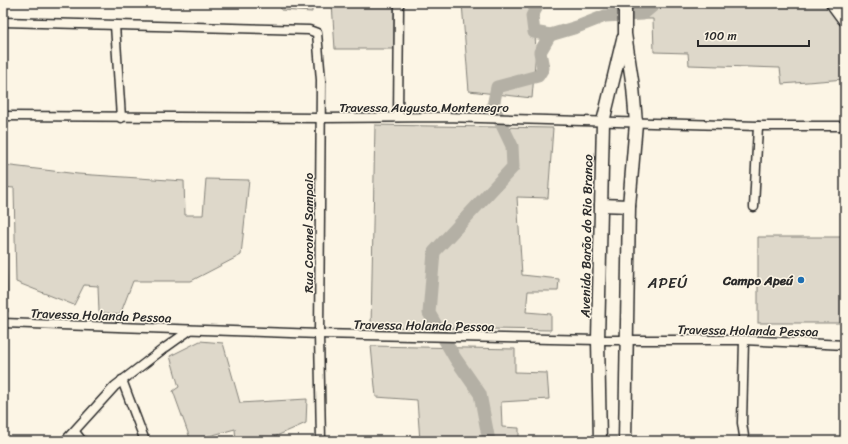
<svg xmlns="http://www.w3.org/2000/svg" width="848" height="444" viewBox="0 0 848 444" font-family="Sriracha,sans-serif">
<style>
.green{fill:#ded8ca;stroke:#84827a}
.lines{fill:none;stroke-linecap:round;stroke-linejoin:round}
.river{stroke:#b4b0a5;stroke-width:13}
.street-casing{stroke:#2b2b2b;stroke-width:11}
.secondary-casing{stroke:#2b2b2b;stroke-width:15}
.highway-casing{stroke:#2b2b2b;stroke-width:18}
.street{stroke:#fcf5e5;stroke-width:8}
.secondary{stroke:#fcf5e5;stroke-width:12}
.highway{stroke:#fcf5e5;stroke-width:15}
.poi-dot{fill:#1f6fb2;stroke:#fcf5e5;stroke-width:1.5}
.labels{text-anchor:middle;stroke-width:3;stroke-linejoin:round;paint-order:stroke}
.street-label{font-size:13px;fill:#2b2b2b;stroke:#fcf5e5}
.poi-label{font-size:13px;font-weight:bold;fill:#2b2b2b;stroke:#fcf5e5;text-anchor:end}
.quarter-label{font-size:15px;letter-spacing:1px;fill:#2b2b2b;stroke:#fcf5e5}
</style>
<rect width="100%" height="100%" fill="#fcf5e5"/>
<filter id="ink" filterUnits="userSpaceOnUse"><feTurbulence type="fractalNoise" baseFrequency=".025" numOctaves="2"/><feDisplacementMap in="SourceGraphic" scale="8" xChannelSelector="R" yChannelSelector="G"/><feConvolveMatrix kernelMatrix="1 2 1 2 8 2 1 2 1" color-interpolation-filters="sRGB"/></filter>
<g filter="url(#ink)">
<g class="green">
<path d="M280 3H312V12L281 10Z"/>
<path d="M332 3H394V49H335Z"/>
<path d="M462 3H533L536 51 532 98 469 91Z"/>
<path d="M641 3H827L845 27V79L782 84 780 68 689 65 688 53 654 52 653 19H641Z"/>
<path d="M375 125 553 128 548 198 517 197 522 275 559 279 558 291H528L526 312 551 314V330L371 327Z"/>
<path d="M3 165 78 174 184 181 185 215H203L206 179 249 180 241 255 191 281H133L120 315 99 312 98 286 84 285 74 305 16 282 14 188 3 187Z"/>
<path d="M3 193H4L8 312 3 311Z"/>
<rect x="758" y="237" width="87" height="86"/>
<path d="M200 341 223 343 240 403 307 399 306 423 265 441H236L235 429 191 441 173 391 179 387 170 356Z"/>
<path d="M371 346 515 349V372L547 373 549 399 501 402 502 427 519 428V441H420L417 400 376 397Z"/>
</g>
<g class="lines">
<g class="river">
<path d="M539 3 532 16 534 32 550 35 577 27 605 16 643 14 656 3"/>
<path d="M489 441 480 394 455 358 429 313 434 252 513 167 512 146 493 106 497 87 538 76 543 68 540 52 550 35"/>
</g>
<g class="street-casing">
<g id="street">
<path d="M3 22 309 30 317 33 321 80 319 334 321 441"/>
<path d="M115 25 121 118"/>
<path d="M3 116 321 118 445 117 758 126H845"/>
<path d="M398 117 399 3"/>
<path d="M754 207 758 126"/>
<path d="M3 323 319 334 598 340H744L845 345"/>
<path d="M744 340 742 423 744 436 746 441"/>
<path d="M122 380 145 441"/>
<path d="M75 432 82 441"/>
<path d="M65 441 115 386 162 350 190 330"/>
</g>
</g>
<g class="secondary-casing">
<g id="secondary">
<path d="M601 205 629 206"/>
<path d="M600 441 598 340 603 122 623 39"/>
<path d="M625 441 629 206 636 123 633 87 625 34V3"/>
</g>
</g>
<g class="highway-casing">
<path id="highway" d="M834 3 845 18"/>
</g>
<use href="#street" class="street"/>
<use href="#secondary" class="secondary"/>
<use href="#highway" class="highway"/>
</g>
</g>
<circle class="poi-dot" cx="801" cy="280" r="4"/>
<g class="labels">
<g class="street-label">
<text x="424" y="112">Travessa Augusto Montenegro</text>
<text transform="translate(308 233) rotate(-90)" y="5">Rua Coronel Sampaio</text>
<text transform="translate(586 236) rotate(-89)" y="5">Avenida Barão do Rio Branco</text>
<text transform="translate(101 315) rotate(2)" y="5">Travessa Holanda Pessoa</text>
<text transform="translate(424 325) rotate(1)" y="5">Travessa Holanda Pessoa</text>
<text transform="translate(748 330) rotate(1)" y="5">Travessa Holanda Pessoa</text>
</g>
<g class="poi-label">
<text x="793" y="285">Campo Apeú</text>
</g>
<g class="quarter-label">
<text x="668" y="288">APEÚ</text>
</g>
</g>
<rect width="848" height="444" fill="none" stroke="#fcf5e5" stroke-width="16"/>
<rect x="8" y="8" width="832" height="428" fill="none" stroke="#2b2b2b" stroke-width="1.5" filter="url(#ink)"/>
<path d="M698 40v6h111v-6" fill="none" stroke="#2b2b2b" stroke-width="2"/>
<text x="704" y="40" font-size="12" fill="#2b2b2b" stroke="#fcf5e5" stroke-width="3" paint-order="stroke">100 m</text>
</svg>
